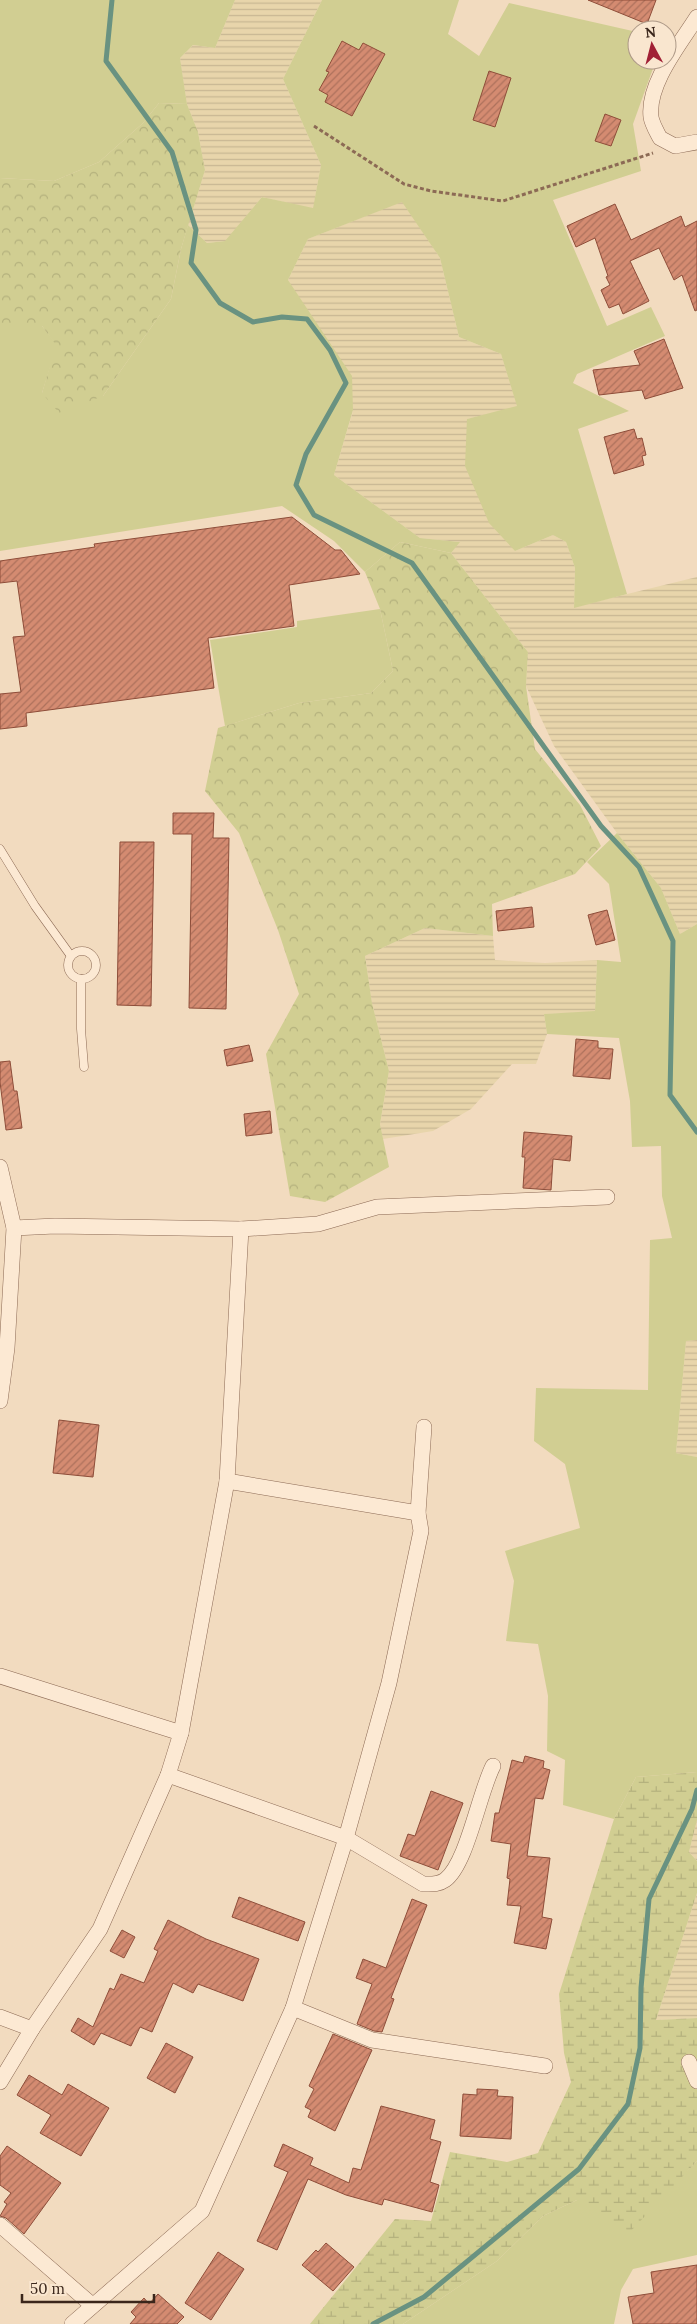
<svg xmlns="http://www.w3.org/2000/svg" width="697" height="2324" viewBox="0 0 697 2324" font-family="Lora,serif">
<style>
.farmland{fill:url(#farmland-rules)}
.grass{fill:#d1ce92}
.forest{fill:url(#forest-crowns)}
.wetland{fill:url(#wetland-marsh)}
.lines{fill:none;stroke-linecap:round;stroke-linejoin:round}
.stream{stroke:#699281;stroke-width:5}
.building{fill:url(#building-hatch);stroke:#8e4d39}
.service-casing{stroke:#8c6a55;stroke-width:9}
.minor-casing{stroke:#8c6a55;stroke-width:16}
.path{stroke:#8c6a55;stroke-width:3;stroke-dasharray:4 2.5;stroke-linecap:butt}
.service{stroke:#fce9d3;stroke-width:8}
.minor{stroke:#fce9d3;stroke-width:15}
</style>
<defs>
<pattern id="farmland-rules" width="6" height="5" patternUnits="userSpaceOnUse" patternTransform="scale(1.25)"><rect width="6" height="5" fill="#e8d5ab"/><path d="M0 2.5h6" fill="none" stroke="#c8b793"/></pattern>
<pattern id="forest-crowns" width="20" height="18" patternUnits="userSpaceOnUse" patternTransform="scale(1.25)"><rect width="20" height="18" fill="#d1ce92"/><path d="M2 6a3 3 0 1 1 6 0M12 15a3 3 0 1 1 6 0" fill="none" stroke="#b4b17d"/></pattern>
<pattern id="wetland-marsh" width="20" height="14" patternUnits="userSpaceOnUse" patternTransform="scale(1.25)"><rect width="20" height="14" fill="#d1ce92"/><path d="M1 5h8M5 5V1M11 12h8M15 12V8" fill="none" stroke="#b4b17d"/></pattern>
<pattern id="building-hatch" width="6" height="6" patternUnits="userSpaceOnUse" patternTransform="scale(1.25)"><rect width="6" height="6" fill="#d48b71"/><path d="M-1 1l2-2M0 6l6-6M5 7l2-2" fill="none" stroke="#ad715c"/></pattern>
</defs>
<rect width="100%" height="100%" fill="#f2dbbf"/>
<g class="farmland">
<path d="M235 0H322L283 79 321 165 313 209 262 197 226 241 207 243 188 225 205 170 198 132 187 104 180 58 193 45 215 48Z"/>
<path d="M403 201 440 258 459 337 501 354 518 407 467 419 515 551 553 535 566 542 575 568 574 607 697 577V924L680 934 661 888 617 833 554 746 526 686 528 652 451 553 459 542 420 538 334 475 353 411 288 280 308 239Z"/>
<path d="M425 928 493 936 495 960 545 963 597 960 595 1012 544 1014 547 1034 536 1064H512L471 1109 433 1131 383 1139 380 1124 389 1071 372 1003 365 956Z"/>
<path d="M697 1340V1457L676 1453 686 1341Z"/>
<path d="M697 1820V1861L689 1852Z"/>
<path d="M697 1893V2018L656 2020Z"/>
</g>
<g class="grass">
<path d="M0 0H235L215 48 193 45 180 58 187 104 159 103 143 123 99 162 54 181 0 178Z"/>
<path d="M322 0H459L448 34 479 56 509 3 637 32V60H656L633 124 641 171 553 200 607 326 651 307 665 336 577 374 573 383 629 411 578 429 627 594 574 608 575 568 566 542 553 535 515 551 489 523 465 466 467 419 517 406 501 354 459 337 440 258 402 202 308 239 288 280 352 376 353 410 334 475 420 538 460 542 451 553 400 542 365 572 334 541 282 506 0 551V326H42L57 345 42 393 103 396 171 299 181 249 188 225 207 243 225 241 262 197 313 208 321 165 283 79Z"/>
<path d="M380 609 393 671 371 693 299 703 225 726 210 640 297 627V621Z"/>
<path d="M617 833 661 888 680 934 697 924V1340L686 1341 676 1453 697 1457V1772L636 1777 614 1819 563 1805 565 1760 547 1751 548 1696 538 1644 506 1641 514 1581 505 1551 580 1528 565 1464 534 1441 536 1388 648 1390 650 1240 672 1238 662 1196 661 1146 632 1147 630 1101 619 1038 547 1034 544 1014 595 1011 597 960 621 962 609 884 587 862Z"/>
<path d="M697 2161V2255L633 2269 621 2290 614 2324H403L497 2261 543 2216 577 2200 687 2171Z"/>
</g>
<g class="forest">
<path d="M159 103 187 104 198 132 205 170 181 249 171 299 103 396 59 413 42 393 56 345 42 326H0V178L54 181 99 162 143 123Z"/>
<path d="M400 542 451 553 528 652 526 686 535 749 580 805 601 846 575 874 492 904 493 936 425 928 365 956 372 1003 389 1071 380 1124 389 1167 325 1202 290 1196 266 1054 299 994 278 930 239 833 205 791 218 728 299 703 371 693 393 671 380 609 365 572Z"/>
</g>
<path class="wetland" d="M697 1772V1820L689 1852 697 1861V1893L656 2020 697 2018V2161L630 2232 577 2200 543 2216 497 2261 403 2324H310L395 2219 431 2221 450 2152 507 2162 538 2153 571 2082 564 2053 559 1994 614 1819 636 1777Z"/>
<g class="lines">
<g class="stream">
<path d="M112 0 106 61 172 152 196 230 191 263 220 303 253 322 282 317 307 319 330 350 346 383 306 454 296 485 314 515 412 563 601 826 639 867 673 941 670 1095 697 1132"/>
<path d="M373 2324 424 2297 579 2169 628 2104 640 2048 641 1988 649 1899 692 1809 697 1790"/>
</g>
</g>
<g class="building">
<path d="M588 0H656L647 24Z"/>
<path d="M342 41 359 50 363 43 385 54 352 116 325 102 328 95 319 90 329 72 326 71Z"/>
<path d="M489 71 511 78 495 127 473 120Z"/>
<path d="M605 114 621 120 611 146 595 141Z"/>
<path d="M615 204 631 240 681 216 685 227 697 221V310L695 311 682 275 674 280 659 248 630 261 649 301 623 314 619 304 609 308 601 290 610 285 606 277 608 276 595 238 576 247 567 226Z"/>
<path d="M664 339 683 388 645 399 642 390 599 395 593 370 640 365 634 351Z"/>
<path d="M634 429 637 439 642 438 646 455 642 456 644 465 614 474 604 437Z"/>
<path d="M292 517 335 550H341L360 574 289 585 294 626 208 638 214 688 26 713 27 726 0 729V694L21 692 13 637 25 636 17 581 0 583V561L95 547 94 544Z"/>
<path d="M173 813H214L213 838H229L226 1009 189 1008 192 834H173Z"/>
<path d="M120 842H154L151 1006 117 1005Z"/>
<path d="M532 907 534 927 498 931 496 911Z"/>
<path d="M607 910 615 940 596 945 588 915Z"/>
<path d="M576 1039 598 1041V1048L613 1049 610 1079 573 1076Z"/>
<path d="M249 1045 253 1061 227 1066 224 1050Z"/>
<path d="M10 1061 14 1091H17L22 1128 6 1130 0 1082V1062Z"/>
<path d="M270 1111 272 1133 246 1136 244 1114Z"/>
<path d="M524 1132 572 1136 570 1161 553 1159 551 1190 523 1188 525 1157H522Z"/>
<path d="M59 1420 99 1425 93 1477 53 1473Z"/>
<path d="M525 1756 544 1761 543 1768 550 1770 543 1799 535 1798 527 1856 550 1858 542 1917 552 1919 546 1949 514 1943 521 1906 507 1905 510 1879 507 1878 511 1844 491 1841 495 1813H499L512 1760 523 1763Z"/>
<path d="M431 1791 463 1803 438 1870 400 1856 408 1834 415 1836Z"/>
<path d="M239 1897 305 1922 298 1941 232 1917Z"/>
<path d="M412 1899 427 1905 391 1998 394 1999 382 2032 374 2031 357 2024 372 1984 356 1978 363 1959 386 1968Z"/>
<path d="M168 1920 206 1939 259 1959 243 2001 198 1984 193 1993 173 1983 152 2032 140 2027 131 2046 101 2033 94 2045 71 2031 78 2018 93 2027 110 1988 114 1990 121 1974 144 1983 158 1951 154 1949Z"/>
<path d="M122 1930 135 1937 124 1958 110 1951Z"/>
<path d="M333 2034 372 2050 335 2131 308 2117 311 2110 305 2107 314 2089 309 2086Z"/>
<path d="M166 2043 193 2057 175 2093 147 2078Z"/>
<path d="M29 2075 62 2095 68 2084 109 2108 81 2156 40 2133 51 2115 17 2095Z"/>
<path d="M477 2089 498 2090 497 2096 513 2097 511 2139 460 2136 463 2094 477 2095Z"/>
<path d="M381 2106 435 2120 430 2139 441 2142 430 2182 439 2185 432 2212 384 2199 382 2205 346 2195 308 2179 277 2250 257 2241 288 2172 274 2166 283 2144 313 2158 310 2165 349 2183 353 2168 361 2170Z"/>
<path d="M7 2146 61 2183 24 2234 6 2218 0 2216 7 2204 4 2202 11 2193 0 2185V2156Z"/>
<path d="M326 2243 354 2267 333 2291 302 2265 316 2250 318 2252Z"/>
<path d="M218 2252 244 2269 211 2320 185 2303Z"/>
<path d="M697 2265V2324H633L628 2297 654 2293 651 2272Z"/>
<path d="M158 2294 184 2317 177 2324H130L136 2317 131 2312 144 2298 149 2304Z"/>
</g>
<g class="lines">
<g class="service-casing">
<g id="service">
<path d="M0 849 35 906 71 956"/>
<circle cx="82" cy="965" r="14"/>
<path d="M81 979V1029L84 1067"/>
</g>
</g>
<g class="minor-casing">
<g id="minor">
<path d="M697 17C680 44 647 84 651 117 652 124 657 132 660 138L675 146 697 142"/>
<path d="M0 1167 14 1228 7 1348 0 1401"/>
<path d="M14 1228 55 1226 241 1229 318 1224 377 1207 607 1197"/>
<path d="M227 1481 418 1513"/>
<path d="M0 1676 181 1733"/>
<path d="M168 1775 346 1838 423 1884C431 1884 438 1885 445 1880 467 1864 479 1793 493 1766"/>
<path d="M293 2008 372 2040 545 2066"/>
<path d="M0 2017 32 2029"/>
<path d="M689 2062 697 2081"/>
<path d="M0 2082 32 2029 100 1929 168 1775 181 1733 227 1481 241 1229"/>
<path d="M0 2225 92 2305"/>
<path d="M72 2324 202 2211 293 2008 346 1838 389 1683 421 1531 418 1513 424 1427"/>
</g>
</g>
<path class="path" d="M314 126 404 184 431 191 503 201 653 153"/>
<use href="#service" class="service"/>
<use href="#minor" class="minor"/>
</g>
<g transform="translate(652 45) rotate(353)"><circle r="24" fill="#f9e6cf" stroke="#ad9987"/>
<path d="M0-4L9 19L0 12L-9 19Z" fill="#a12035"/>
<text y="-8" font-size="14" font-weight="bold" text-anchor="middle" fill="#3a261b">N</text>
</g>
<path d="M22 2294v8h132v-8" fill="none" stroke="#3a261b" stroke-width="2.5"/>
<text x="30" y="2294" font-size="15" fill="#3a261b" stroke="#f9e6cf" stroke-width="4" paint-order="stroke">50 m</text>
</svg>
